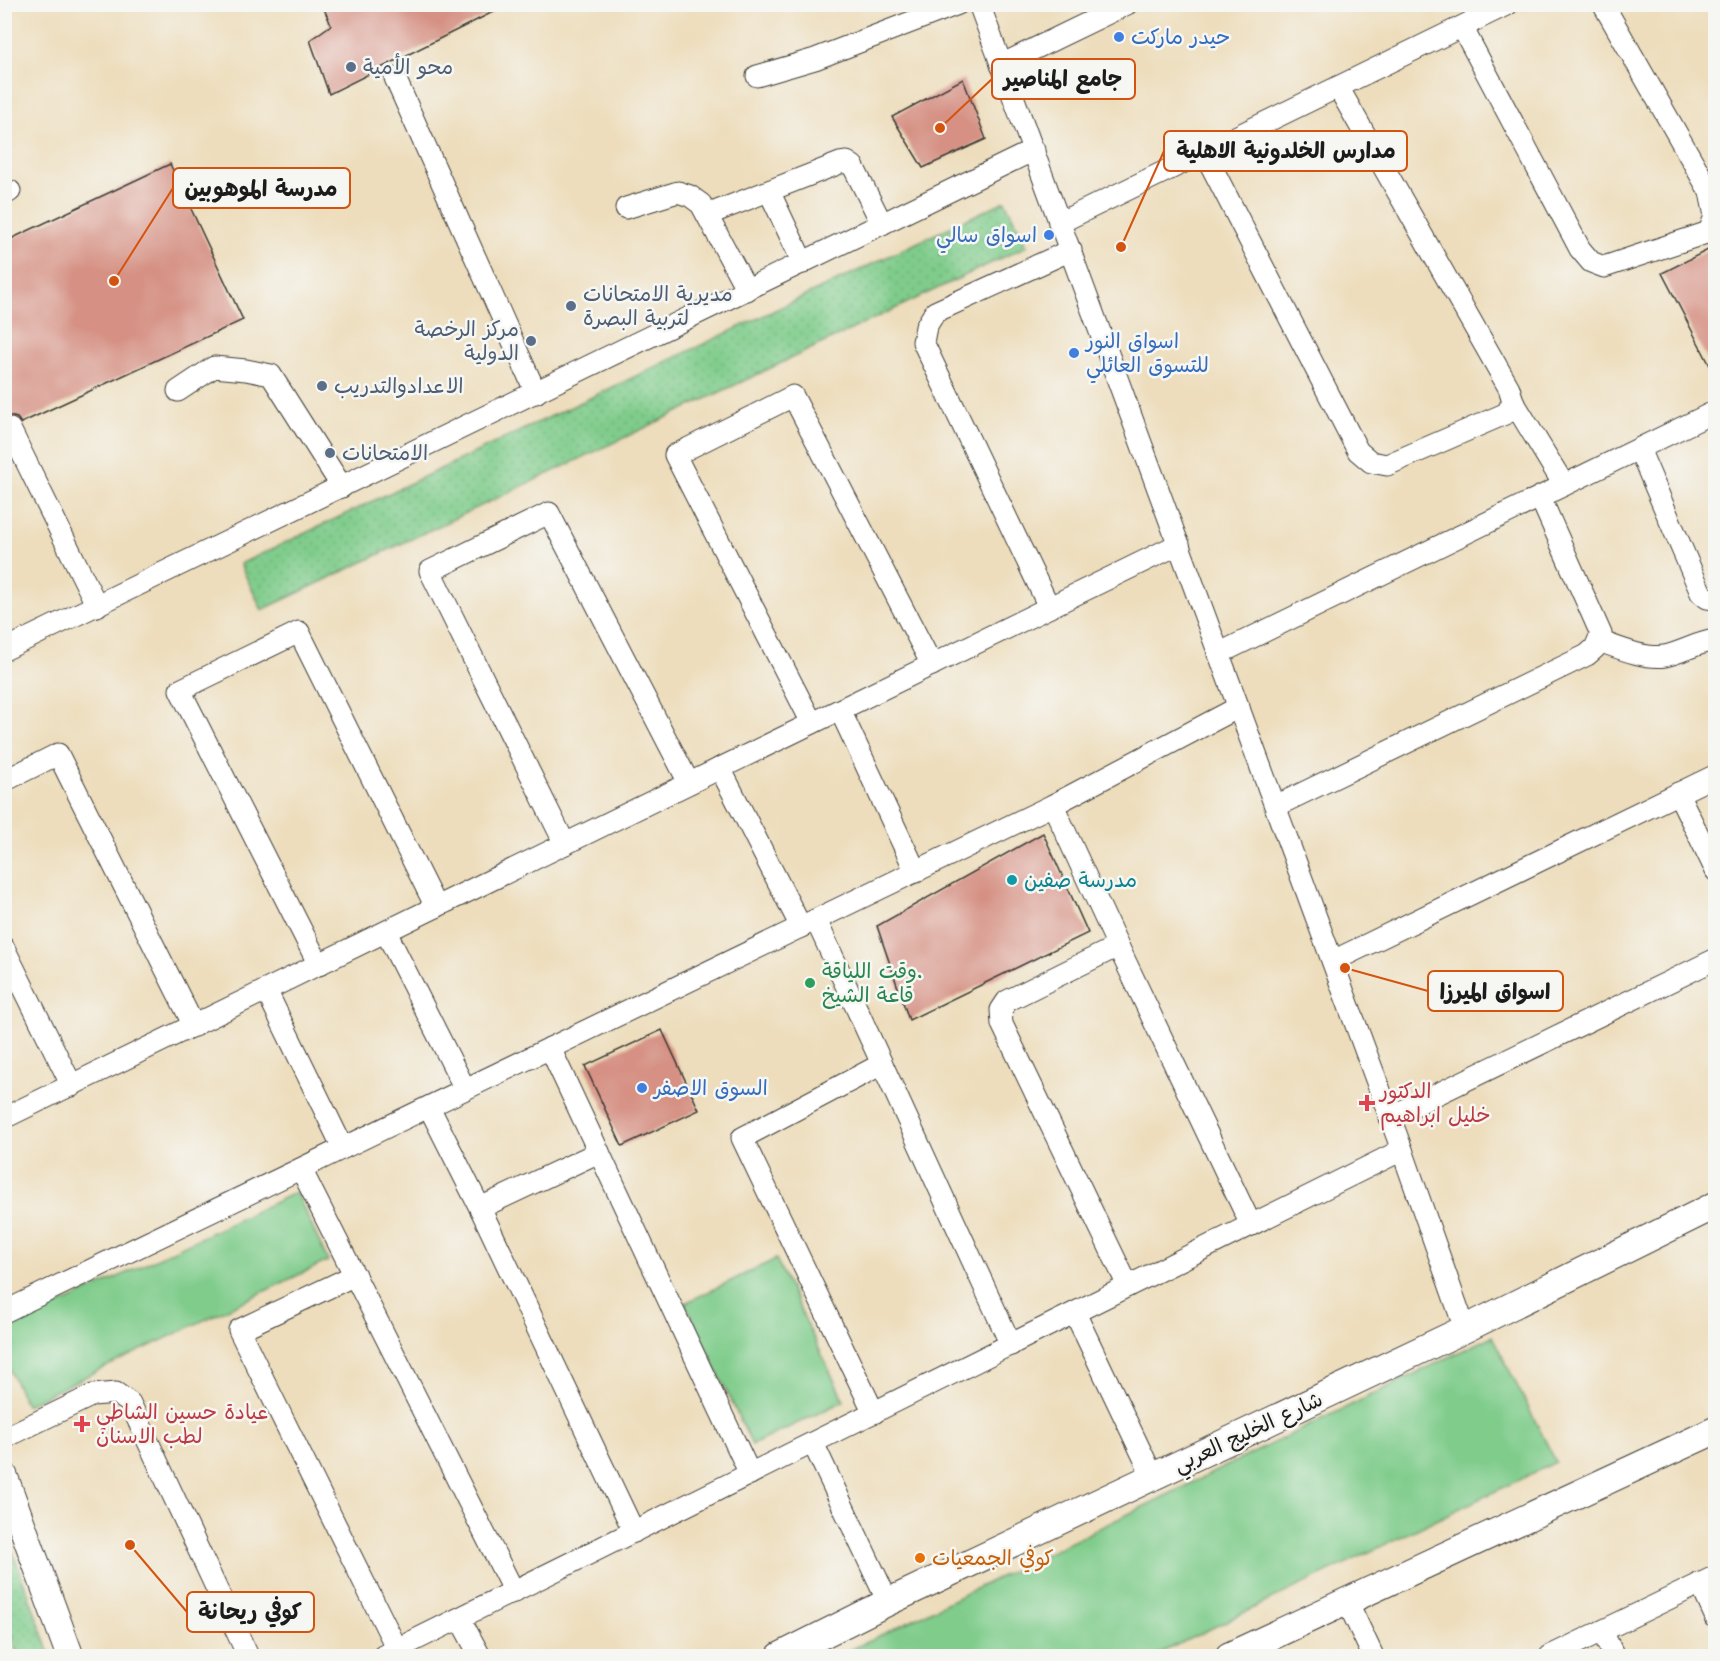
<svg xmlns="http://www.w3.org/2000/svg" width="1720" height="1661" viewBox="0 0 1720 1661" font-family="'Shantell Sans','Playpen Sans Arabic',sans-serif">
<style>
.grass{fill:url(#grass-dots);stroke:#4e7454;stroke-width:1.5}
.park{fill:#7fcc8b;stroke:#4e7454;stroke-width:1.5}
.building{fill:#d69184}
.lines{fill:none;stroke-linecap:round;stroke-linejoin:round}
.minor-casing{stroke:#3b3934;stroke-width:23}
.major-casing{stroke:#3b3934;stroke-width:29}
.minor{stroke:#fff;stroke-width:21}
.major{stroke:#fff;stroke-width:27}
.shop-dot{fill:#3f7fe0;stroke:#f6f6f2;stroke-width:2}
.service-dot{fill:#5c6f8a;stroke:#f6f6f2;stroke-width:2}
.culture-dot{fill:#0f9aa8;stroke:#f6f6f2;stroke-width:2}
.leisure-dot{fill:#2e9e5b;stroke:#f6f6f2;stroke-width:2}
.health-dot{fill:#e0444e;stroke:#f6f6f2;stroke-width:2}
.food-dot{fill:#e8710a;stroke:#f6f6f2;stroke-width:2}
.labels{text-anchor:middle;stroke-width:5;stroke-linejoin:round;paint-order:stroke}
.shop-label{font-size:21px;fill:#366cbe;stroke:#f6f6f2;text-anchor:start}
.service-label{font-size:21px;fill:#4e5e75;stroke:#f6f6f2;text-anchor:start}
.culture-label{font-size:21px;fill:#0d838f;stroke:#f6f6f2;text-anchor:start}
.leisure-label{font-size:21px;fill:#27864d;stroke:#f6f6f2;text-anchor:start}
.health-label{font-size:21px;fill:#be3a42;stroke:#f6f6f2;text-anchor:start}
.street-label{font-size:21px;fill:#1c1c1c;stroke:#f6f6f2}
.food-label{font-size:21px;fill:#c56008;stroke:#f6f6f2;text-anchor:start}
.leader{fill:none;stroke:#d4530e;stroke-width:2}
.callout-dot{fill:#d4530e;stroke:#f6f6f2;stroke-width:2}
.callout{fill:#f6f6f2;stroke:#d4530e;stroke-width:2}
.callout-label{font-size:22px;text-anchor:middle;font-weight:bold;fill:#1c1c1c}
</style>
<defs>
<pattern id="grass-dots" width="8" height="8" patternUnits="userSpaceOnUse" patternTransform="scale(1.5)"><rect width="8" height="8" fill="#7fcc8b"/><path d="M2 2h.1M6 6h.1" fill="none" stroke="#6daf77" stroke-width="1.8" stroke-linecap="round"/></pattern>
</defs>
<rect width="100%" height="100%" fill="#f6f6f2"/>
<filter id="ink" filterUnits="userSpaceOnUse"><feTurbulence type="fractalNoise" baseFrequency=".0167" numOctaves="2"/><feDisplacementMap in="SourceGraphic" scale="12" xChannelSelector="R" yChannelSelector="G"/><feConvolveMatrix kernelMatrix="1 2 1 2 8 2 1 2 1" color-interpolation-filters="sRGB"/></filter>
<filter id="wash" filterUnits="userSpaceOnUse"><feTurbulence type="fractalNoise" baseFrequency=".008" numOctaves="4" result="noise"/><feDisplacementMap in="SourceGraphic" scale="24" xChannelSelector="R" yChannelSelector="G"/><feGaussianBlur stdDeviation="1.35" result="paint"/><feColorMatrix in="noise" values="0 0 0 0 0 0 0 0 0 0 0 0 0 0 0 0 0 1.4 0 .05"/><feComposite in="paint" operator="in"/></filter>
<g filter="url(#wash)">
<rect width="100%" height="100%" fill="#edddbc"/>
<g class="grass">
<path d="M1005 201 1027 246 262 610 240 564Z"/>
<path d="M4 1531H5L51 1656H18L5 1619Z"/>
</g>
<g class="park">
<path d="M296 1192 328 1261 26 1405 5 1360V1331Z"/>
<path d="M776 1259 844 1401 752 1445 685 1303Z"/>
<path d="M1492 1336 1556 1462 1154 1656H838Z"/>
</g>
<g id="blocks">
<g class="building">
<path d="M322 4H509L329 94 310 40 331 25Z"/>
<path d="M963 79 986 139 923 168 892 117Z"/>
<path d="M170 164 243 320 21 423 17 418 10 416 4 418V242Z"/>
<path d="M1716 246V377L1662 273Z"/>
<path d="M1043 833 1088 933 909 1020 877 926Z"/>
<path d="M662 1030 699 1110 622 1146 585 1066Z"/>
</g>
</g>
</g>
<g filter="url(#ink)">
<use href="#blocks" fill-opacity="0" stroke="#3b3934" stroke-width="1.5"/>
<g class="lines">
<g class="minor-casing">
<g id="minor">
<path d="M979 4 1402 1150 1465 1329"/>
<path d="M1462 27 1580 249 1591 262 1604 267 1709 232 1715 216 1710 192 1603 4"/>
<path d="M1001 65 1127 4"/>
<path d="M757 76 815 59 958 4"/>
<path d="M395 78 536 393"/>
<path d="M1204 152 1358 451 1371 462 1387 465 1507 413 1513 401 1509 388 1338 87"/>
<path d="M769 191 803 263"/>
<path d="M4 195 10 191"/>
<path d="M626 208 678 192 690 196 701 204 747 290"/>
<path d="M707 215 840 163 847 162 853 166 882 224"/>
<path d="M1059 223 1508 4"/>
<path d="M178 391 214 367 246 370 271 375 342 487"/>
<path d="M1513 401 1564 485"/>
<path d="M10 429 97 606"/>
<path d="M1639 449 1701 593 1707 598 1716 599"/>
<path d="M1049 607 923 342 926 327 935 312 1071 250"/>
<path d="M1599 641C1619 648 1644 659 1665 656 1683 652 1698 642 1716 640"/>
<path d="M4 650 1034 150"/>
<path d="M1218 654 1716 411"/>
<path d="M840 710 916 872"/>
<path d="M812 723 675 455 793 396 932 665"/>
<path d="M720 768 801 927"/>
<path d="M4 781 58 754 194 1026"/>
<path d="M1678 793 1716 871"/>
<path d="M1053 805 1118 946 1251 1225"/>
<path d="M1276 806 1587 655 1595 648 1601 634 1540 497"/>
<path d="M565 844 430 571 549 513 689 783"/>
<path d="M816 920 1011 1345"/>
<path d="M386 932 465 1089"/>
<path d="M1118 946 1007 1001 1001 1010 1002 1024 1128 1286"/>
<path d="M4 948 72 1086"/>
<path d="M1333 961 1716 775"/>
<path d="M319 965 180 690 299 632 436 907"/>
<path d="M266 990 343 1148"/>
<path d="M550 1048 750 1474"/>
<path d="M429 1107 480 1208 634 1532"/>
<path d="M1390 1117 1716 959"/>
<path d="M4 1118 1179 544"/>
<path d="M301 1169 514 1592"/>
<path d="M480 1208 599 1152"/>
<path d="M355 1275 239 1330 397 1649"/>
<path d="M4 1312 1053 805 1239 707"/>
<path d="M1075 1313 1153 1477"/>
<path d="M874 1413 742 1138 882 1064"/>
<path d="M4 1438 93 1395 116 1393 130 1403 248 1656"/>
<path d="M813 1443 888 1602"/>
<path d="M1700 1583 1716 1618"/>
<path d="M1347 1601 1373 1656"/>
<path d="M460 1619 480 1656"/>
<path d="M1602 1631 1614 1656"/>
<path d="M383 1656 1402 1150"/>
<path d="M1550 1656 1716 1576"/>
</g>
</g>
<g class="major-casing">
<g id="major">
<path d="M4 1476 70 1656"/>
<path d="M780 1656 888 1602 1465 1329 1716 1205"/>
<path d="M1229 1656 1716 1430"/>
</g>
</g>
<use href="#minor" class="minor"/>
<use href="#major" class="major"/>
</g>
</g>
<g class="shop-dot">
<circle cx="1119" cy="37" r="6"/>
<circle cx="1049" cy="235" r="6"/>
<circle cx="1074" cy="353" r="6"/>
<circle cx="642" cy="1088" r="6"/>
</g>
<g class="service-dot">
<circle cx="351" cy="67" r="6"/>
<circle cx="571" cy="306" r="6"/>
<circle cx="531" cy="341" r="6"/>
<circle cx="322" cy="386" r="6"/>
<circle cx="330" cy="453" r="6"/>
</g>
<circle class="culture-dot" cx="1012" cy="880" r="6"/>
<circle class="leisure-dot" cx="810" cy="983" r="6"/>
<g class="health-dot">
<path d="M1364 1094h6v6h6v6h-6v6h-6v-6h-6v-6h6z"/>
<path d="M79 1415h6v6h6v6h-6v6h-6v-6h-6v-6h6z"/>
</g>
<circle class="food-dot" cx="920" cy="1558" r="6"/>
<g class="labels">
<g class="shop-label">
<text x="1131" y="44">حيدر ماركت</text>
<text x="1037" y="242" text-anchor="end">اسواق سالي</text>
<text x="1086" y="348">اسواق النور<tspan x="1086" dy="24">للتسوق العائلي</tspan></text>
<text x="654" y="1095">السوق الاصفر</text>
</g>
<g class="service-label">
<text x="363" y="74">محو الأمية</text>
<text x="583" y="301">مديرية الامتحانات<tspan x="583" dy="24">لتربية البصرة</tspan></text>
<text x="519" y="336" text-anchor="end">مركز الرخصة<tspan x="519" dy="24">الدولية</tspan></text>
<text x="334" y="393">الاعدادوالتدريب</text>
<text x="342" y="460">الامتحانات</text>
</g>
<g class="culture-label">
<text x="1024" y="887">مدرسة صفين</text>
</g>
<g class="leisure-label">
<text x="822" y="978">وقت اللياقة.<tspan x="822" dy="24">قاعة الشيخ</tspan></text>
</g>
<g class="health-label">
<text x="1380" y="1098">الدكتور<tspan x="1380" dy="24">خليل ابراهيم</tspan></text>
<text x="96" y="1419">عيادة حسين الشاطي<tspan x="96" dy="24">لطب الاسنان</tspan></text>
</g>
<g class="street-label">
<text transform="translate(1248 1432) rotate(-25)" y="7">شارع الخليج العربي</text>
</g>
<g class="food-label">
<text x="932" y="1565">كوفي الجمعيات</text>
</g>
</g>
<path class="leader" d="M940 128L992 79M1121 247L1164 151M114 281L173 188M1345 968L1428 991M130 1545L187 1612"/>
<g class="callout-dot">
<circle cx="940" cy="128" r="6"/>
<circle cx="1121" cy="247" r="6"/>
<circle cx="114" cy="281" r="6"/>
<circle cx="1345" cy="968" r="6"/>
<circle cx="130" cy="1545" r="6"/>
</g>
<g class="callout">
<rect x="992" y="59" width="143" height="40" rx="6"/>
<rect x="1164" y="131" width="243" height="40" rx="6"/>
<rect x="173" y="168" width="177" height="40" rx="6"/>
<rect x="1428" y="971" width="135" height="40" rx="6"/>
<rect x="187" y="1592" width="127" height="40" rx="6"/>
</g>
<g class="callout-label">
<text x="1063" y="86">جامع المناصير</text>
<text x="1286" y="158">مدارس الخلدونية الاهلية</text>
<text x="261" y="196">مدرسة الموهوبين</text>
<text x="1495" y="999">اسواق الميرزا</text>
<text x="250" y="1619">كوفي ريحانة</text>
</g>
<rect width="1720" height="1661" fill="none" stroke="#f6f6f2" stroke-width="24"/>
</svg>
